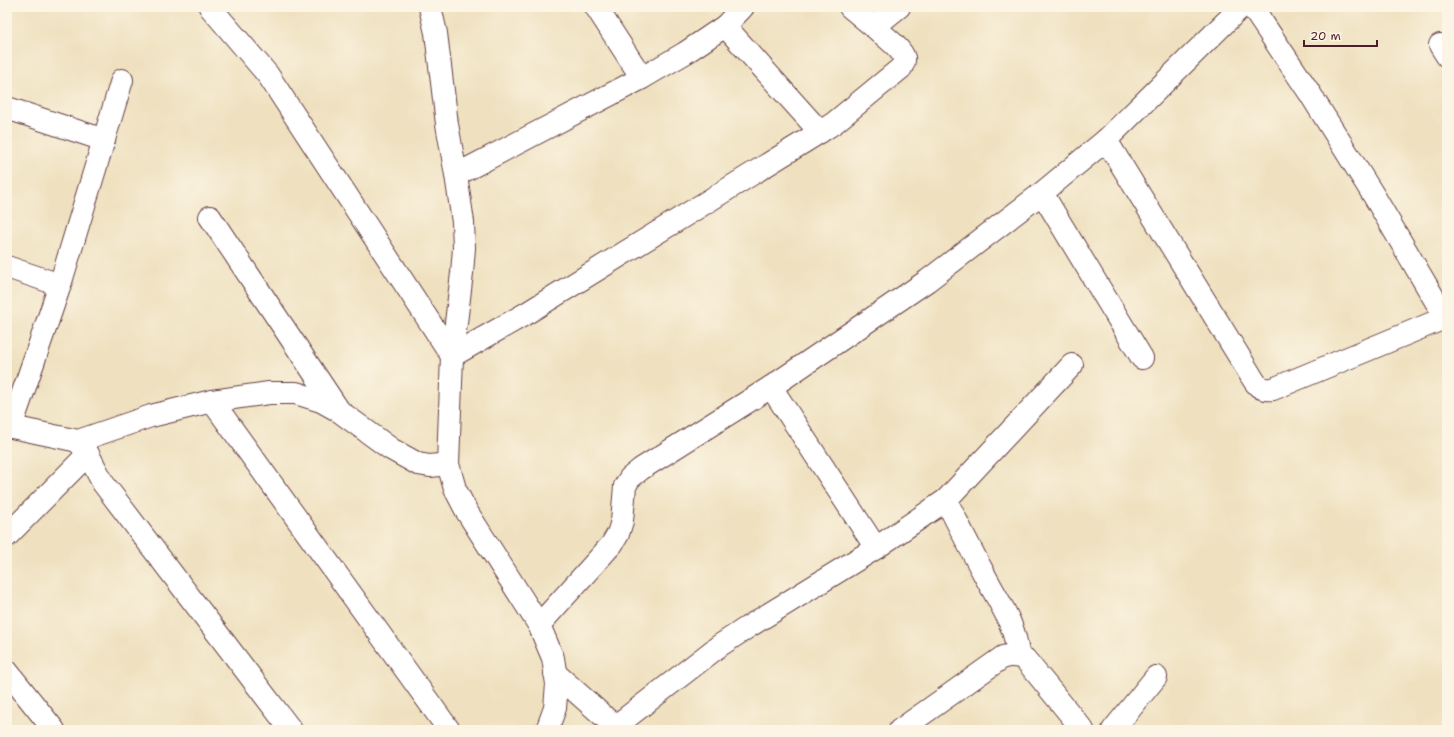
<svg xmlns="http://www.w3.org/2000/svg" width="1454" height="737" viewBox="0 0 1454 737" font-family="'Shantell Sans',sans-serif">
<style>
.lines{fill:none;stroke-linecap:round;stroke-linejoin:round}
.minor-casing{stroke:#633c41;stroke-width:24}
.minor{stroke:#fff;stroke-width:22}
</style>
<rect width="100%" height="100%" fill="#fcf5e5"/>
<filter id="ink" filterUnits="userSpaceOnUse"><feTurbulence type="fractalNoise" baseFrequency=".025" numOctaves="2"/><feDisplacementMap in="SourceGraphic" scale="8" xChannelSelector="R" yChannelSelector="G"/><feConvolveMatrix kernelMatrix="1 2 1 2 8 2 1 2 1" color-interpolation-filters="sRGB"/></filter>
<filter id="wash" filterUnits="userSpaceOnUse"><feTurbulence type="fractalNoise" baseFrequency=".012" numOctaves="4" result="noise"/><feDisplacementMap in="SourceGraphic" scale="16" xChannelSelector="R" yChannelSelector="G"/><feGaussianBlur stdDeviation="0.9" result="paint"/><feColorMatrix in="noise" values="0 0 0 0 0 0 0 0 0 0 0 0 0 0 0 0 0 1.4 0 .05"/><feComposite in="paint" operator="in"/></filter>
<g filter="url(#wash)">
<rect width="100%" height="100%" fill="#efe1c0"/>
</g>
<g filter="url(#ink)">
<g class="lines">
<g class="minor-casing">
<g id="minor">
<path d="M210 7 268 75 452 356 527 313 820 132 834 123 901 68C903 64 905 62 904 58 902 49 882 34 874 27"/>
<path d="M430 7 436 33 447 124 456 175 463 222 464 248 462 273 452 356 448 464 455 489 467 512 539 625 553 658 557 684 555 708 547 730"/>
<path d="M596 7 642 78"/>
<path d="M850 7 874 27 899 7"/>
<path d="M1252 7 1309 92 1374 196 1445 317"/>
<path d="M725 26 820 132"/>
<path d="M1440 45 1447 56"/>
<path d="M7 108 104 140"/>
<path d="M1106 140 1250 374C1256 384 1259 391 1273 389L1447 317"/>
<path d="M456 175 642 78 685 53 725 26 743 7"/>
<path d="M1042 193 1142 358"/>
<path d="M210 217 338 409"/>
<path d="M7 267 60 285"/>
<path d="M212 401 449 730"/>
<path d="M7 426 78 441 151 416 212 401 269 393H296L321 401 339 411 391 449 418 464 430 466 448 464"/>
<path d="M11 427 60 285 122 80"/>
<path d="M78 441 88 454 103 483 291 730"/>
<path d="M946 500C958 524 971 550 984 574 998 601 1016 624 1018 656"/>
<path d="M7 536 88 454"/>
<path d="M876 548 946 500 1072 365"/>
<path d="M539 625 612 544 618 534 622 521 625 486 630 478 641 469 771 387 927 281 1042 193 1106 140 1241 7"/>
<path d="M7 671 54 730"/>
<path d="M555 673 618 729"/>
<path d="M618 730 621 722 719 646 748 627 876 548 771 387"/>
<path d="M900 730 1003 657C1011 655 1017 655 1025 659L1083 730"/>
<path d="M1113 730 1156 677"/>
</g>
</g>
<use href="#minor" class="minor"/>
</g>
</g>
<rect width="1454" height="737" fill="none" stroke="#fcf5e5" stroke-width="24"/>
<path d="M1304 40v6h73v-6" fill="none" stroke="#4a1f2b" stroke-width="2"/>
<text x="1310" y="40" font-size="12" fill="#4a1f2b" stroke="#fcf5e5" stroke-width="3" paint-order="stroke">20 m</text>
</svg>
